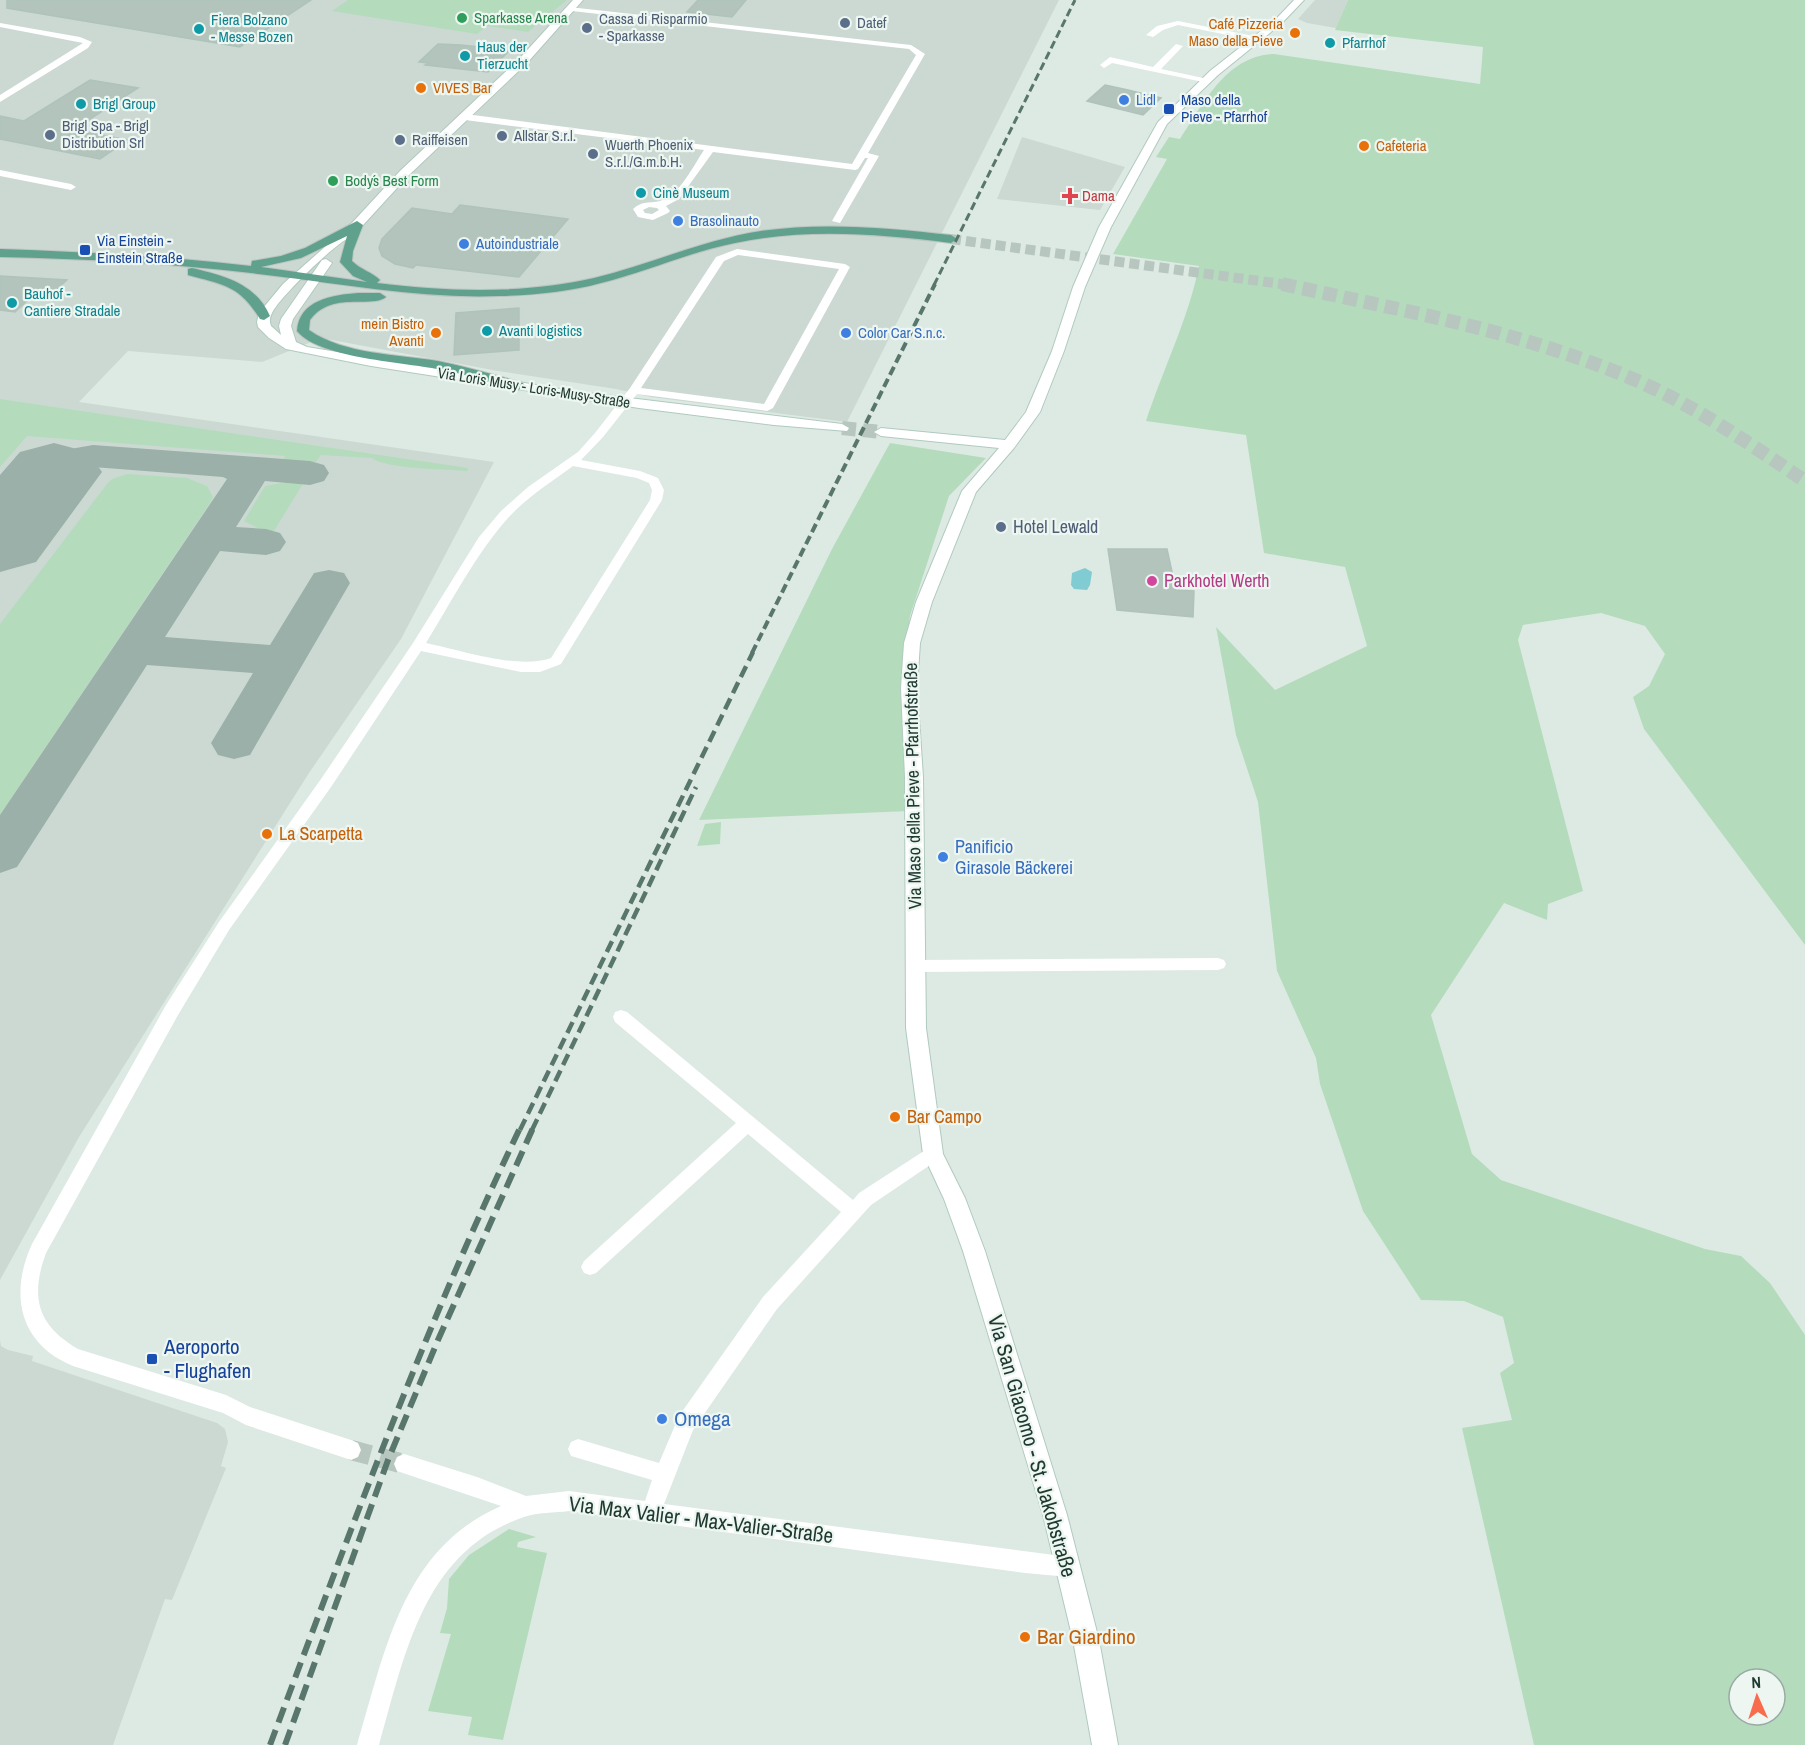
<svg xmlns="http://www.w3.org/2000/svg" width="1805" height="1745" viewBox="0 0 1805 1745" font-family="'Archivo Narrow',sans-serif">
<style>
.built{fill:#cbd9d2}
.green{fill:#b4dcbc;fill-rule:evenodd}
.water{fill:#81cbd2}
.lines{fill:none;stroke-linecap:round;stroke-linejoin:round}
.taxiway{fill:#9ab0a8;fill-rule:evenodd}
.runway{fill:#9ab0a8;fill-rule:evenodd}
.building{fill:#b2c4bc;stroke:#afc3ba;stroke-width:1.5}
.street-tunnel{stroke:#b7c7bf;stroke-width:20;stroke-dasharray:20 10;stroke-linecap:butt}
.secondary-tunnel{stroke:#b7c7bf;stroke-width:14;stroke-dasharray:14 7;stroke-linecap:butt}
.primary-tunnel-far1{stroke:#b7c7bf;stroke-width:10;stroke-dasharray:10 5;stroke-linecap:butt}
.primary-tunnel{stroke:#b7c7bf;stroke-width:14;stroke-dasharray:14 7;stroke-linecap:butt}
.secondary-casing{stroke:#b0cabf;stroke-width:2}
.primary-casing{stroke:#bcc4c1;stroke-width:2}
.street{fill:#fff;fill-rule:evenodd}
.secondary{fill:#fff;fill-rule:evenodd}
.primary{fill:#5fa18c;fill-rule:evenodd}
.rail-far3{stroke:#58766c;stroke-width:3;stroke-dasharray:8 4;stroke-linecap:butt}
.rail-far2{stroke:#58766c;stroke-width:4;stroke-dasharray:9 4.5;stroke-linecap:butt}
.rail-far1{stroke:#58766c;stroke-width:4.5;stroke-dasharray:12 6;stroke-linecap:butt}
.rail{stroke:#58766c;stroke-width:6;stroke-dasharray:16 8;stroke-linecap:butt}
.leisure-dot{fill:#2e9e5b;stroke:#edf6f1;stroke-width:2}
.service-dot{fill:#5c6f8a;stroke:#edf6f1;stroke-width:2}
.culture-dot{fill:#0f9aa8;stroke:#edf6f1;stroke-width:2}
.food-dot{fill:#e8710a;stroke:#edf6f1;stroke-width:2}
.shop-dot{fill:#3f7fe0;stroke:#edf6f1;stroke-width:2}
.transit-dot{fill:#1a4fb4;stroke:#edf6f1;stroke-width:2}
.health-dot{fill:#e0444e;stroke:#edf6f1;stroke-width:2}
.hotel-dot{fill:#d1479c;stroke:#edf6f1;stroke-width:2}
.labels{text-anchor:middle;stroke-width:4.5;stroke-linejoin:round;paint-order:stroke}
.far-leisure-label{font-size:15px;fill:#27864d;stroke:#edf6f1;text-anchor:start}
.far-service-label{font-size:15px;fill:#4e5e75;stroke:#edf6f1;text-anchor:start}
.far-culture-label{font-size:15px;fill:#0d838f;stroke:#edf6f1;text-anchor:start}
.far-food-label{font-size:15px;fill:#c56008;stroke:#edf6f1;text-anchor:end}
.far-shop-label{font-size:15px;fill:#366cbe;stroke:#edf6f1;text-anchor:start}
.far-transit-label{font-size:15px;fill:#164399;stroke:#edf6f1;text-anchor:start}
.far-health-label{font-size:15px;fill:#be3a42;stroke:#edf6f1;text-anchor:start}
.far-street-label{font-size:15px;fill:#1e3930;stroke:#edf6f1}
.service-label{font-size:18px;fill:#4e5e75;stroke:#edf6f1;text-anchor:start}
.hotel-label{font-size:18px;fill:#b23c85;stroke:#edf6f1;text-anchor:start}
.street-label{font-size:18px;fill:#1e3930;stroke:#edf6f1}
.food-label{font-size:18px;fill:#c56008;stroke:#edf6f1;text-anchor:start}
.shop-label{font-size:18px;fill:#366cbe;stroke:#edf6f1;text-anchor:start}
.near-transit-label{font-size:21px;fill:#164399;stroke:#edf6f1;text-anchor:start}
.near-shop-label{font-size:21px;fill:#366cbe;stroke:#edf6f1;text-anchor:start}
.near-street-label{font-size:21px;fill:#1e3930;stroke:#edf6f1}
.near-food-label{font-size:21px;fill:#c56008;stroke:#edf6f1;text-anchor:start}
</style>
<rect width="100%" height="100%" fill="#ddeae3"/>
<g class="built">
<path d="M0 0H1059L847 422 651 397 616 389 498 371 321 338 262 362 128 351 79 402 494 462 401 639 309 773 79 1137 0 1280Z"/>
<path d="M1315 0H1348L1336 28 1307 23 1298 19Z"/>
<path d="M1022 137 1125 167 1100 210 997 199Z"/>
<path d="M0 1340 1 1346 8 1350 33 1356 32 1361 217 1423 225 1429 228 1442 221 1466 226 1468 172 1600 165 1599 113 1745H0Z"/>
</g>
<g class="green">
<path d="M348 0H567L528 32 487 26 477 34 332 11Z"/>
<path d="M1348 0H1805V945L1644 729 1633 697 1649 686 1665 654 1645 626 1601 613 1523 625 1518 640 1583 891 1548 904 1547 920 1504 903 1431 1015 1472 1154 1501 1180 1705 1249 1741 1256 1770 1283 1805 1335V1745H1534L1462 1428 1512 1420 1500 1373 1514 1363 1503 1317 1464 1301 1421 1300 1363 1211 1320 1084 1316 1058 1277 971 1258 802 1236 735 1216 627 1275 690 1367 646 1345 567 1264 553 1246 435 1146 421C1163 369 1188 320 1199 266L1113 254 1167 159 1156 157 1169 137 1180 139C1204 103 1226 56 1274 54L1480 84 1483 47 1335 30ZM1739 1679H1775V1715H1739Z"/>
<path d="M0 399 468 468 467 471C446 469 385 469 372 458L321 455 316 462 283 460 285 456 27 436 0 467Z"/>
<path d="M890 443 986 458 949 496 910 616 900 689 909 811 699 820 832 549Z"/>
<path d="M127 474 187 478 207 486 213 497 210 503 0 815V624L107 484 112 479Z"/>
<path d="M293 481 304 482 274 531 261 530 244 521 265 486Z"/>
<path d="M721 822 720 844 697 846 705 824Z"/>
<path d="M509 1529 536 1537 518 1542 517 1547 547 1553 503 1740 468 1735 472 1717 428 1711 451 1634 440 1633 447 1608 449 1579 469 1555Z"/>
</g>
<path class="water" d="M1085 568 1092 572 1090 585 1087 590 1074 589 1071 585 1072 573Z"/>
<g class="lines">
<path class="taxiway" d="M93 445 310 461 324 465 329 473 324 481 310 485 265 481 236 527 266 529 280 533 286 542 280 551 266 555 220 551 165 637 270 645 314 573 329 570 344 573 350 583 250 755 234 759 218 755 211 743 253 673 147 665 17 867 0 873V815L227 479 223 477 93 467C70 472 67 487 40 480L35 472C49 452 70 449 93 445Z"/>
<path class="runway" d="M54 443 88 452 102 472 36 562 0 572V475L20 452Z"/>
</g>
<g class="building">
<path d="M7 0H311L240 47 7 8Z"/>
<path d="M698 0H746L732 17 687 12Z"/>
<path d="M438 44 461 45 510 50 488 72 425 65 428 63 419 62Z"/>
<path d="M90 80 138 88 73 130 128 140 100 159 0 139V116L24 121Z"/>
<path d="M1105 85 1128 90 1161 98 1143 115 1087 101Z"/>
<path d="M460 205 568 219 519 277 416 265 413 268 395 264 382 256 379 248 382 239 412 208 452 214Z"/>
<path d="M0 276 67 280 48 297 33 295 15 312 0 310Z"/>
<path d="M519 308V350L454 355 456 313Z"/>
<path d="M1108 549H1167L1176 590 1194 591 1193 617 1117 610Z"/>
</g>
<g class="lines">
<path class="street-tunnel" d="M351 1450 404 1464"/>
<path class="secondary-tunnel" d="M842 428 881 432"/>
<path class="primary-tunnel-far1" d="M951 239 1289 285"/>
<path class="primary-tunnel" d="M1282 284C1400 310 1521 331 1633 379 1694 405 1750 444 1805 481"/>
<g class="secondary-casing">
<g id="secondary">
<path d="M573 0H583L527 63 408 176 353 236C339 239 279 298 272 313 270 317 269 321 271 326L281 335 279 326 281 319 322 260 326 259 332 263 293 319 291 326 296 342 307 347 572 391 842 424 849 428 847 431 774 425 639 408 371 366 286 349 269 338 258 327 257 322 259 313 283 284 352 223 400 171 520 58Z"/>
<path d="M1294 0H1304L1282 23 1218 75 1167 124 1111 227 1085 287 1064 351 1040 412 1014 448 976 492 932 602 920 643 917 688 923 777 926 1028 943 1154 965 1198 985 1251 1067 1515 1099 1640 1118 1745H1092L1073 1640 1043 1515 963 1251 944 1199 923 1154 906 1028 905 777 901 688 904 643 916 602 962 491 999 448 881 436 874 432 881 428 1005 440 1026 412 1052 351 1073 287 1099 227 1158 122 1210 71 1276 19Z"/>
</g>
</g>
<g class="primary-casing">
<g id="primary">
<path d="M357 221 363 225 353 251 352 261C361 270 372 272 380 280L377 283C448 292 524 294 594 278 651 264 703 240 761 231 824 222 888 228 951 235L957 239 951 243C879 234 806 228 735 243 689 252 646 272 601 283 568 292 534 295 500 296 424 299 350 285 275 276 183 264 92 259 0 257V249C84 252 168 256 251 266L252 261 281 256 305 248ZM347 236 340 262 353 276 367 282 261 267 301 258Z"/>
<path d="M192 268C224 276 255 283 270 316L264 320 260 319C239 285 224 285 188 275V269Z"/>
<path d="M358 293H380L386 297C372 309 331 290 310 320L309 330C345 355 397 354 438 361 467 367 495 375 523 383L525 386 518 390C493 384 468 375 442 370 406 362 320 359 297 331 299 300 332 295 358 293Z"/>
</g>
</g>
<g class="street">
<path d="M569 7 911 45 925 54 868 153 879 156 840 223 832 221 868 158H865L858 169 855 170 713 152 679 199 666 206 670 211 668 213 653 220 638 217 633 209C643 200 649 204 660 201 680 195 693 166 704 150L465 120 461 117 465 114 852 164 916 55 909 49 572 11 568 9ZM649 207 657 208 659 210 652 214 645 213 643 210Z"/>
<path d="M1178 21 1258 37 1262 39 1258 41 1178 25 1163 30 1153 37 1146 35 1157 26Z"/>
<path d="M0 23 80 37 92 42 88 48 0 102V95L83 43 0 27Z"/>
<path d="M1176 44 1183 46 1161 69 1208 79V83L1112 63 1104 68 1100 65 1110 57 1153 67Z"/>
<path d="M0 170 71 184 76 187 71 190 0 176Z"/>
<path d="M737 249 845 264 850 267 773 408 767 411 637 394 603 437 581 460 640 471 658 478 664 490 662 500 561 664 540 672H521L421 651 331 787 229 930 178 1015 46 1253C30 1297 37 1325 78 1349L226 1395 250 1407 351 1440 358 1443 361 1450 358 1457 351 1460 246 1425 223 1413 73 1366C19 1344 9 1294 32 1244L166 1005 219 922 321 779 413 643 479 537 501 511 528 487 578 452 595 433 630 388 716 257ZM738 255 839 269 764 404 641 388 724 261ZM573 466 637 478 649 483 652 490 650 500 551 658C519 670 460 650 426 643 452 601 475 555 508 518 526 498 551 482 573 466Z"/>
<path d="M1218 958 1224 960 1226 964 1224 968 1218 970 917 972 911 970 909 966 911 962 917 960Z"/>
<path d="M621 1010 627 1012 853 1200 859 1193 927 1149 933 1146 939 1149 942 1154 939 1159 871 1205 777 1309 693 1430 664 1504 1069 1557 1076 1560 1079 1567 1076 1574 1069 1577 1025 1573 569 1511C554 1513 538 1512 524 1517 423 1551 405 1655 379 1745H357C385 1652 402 1549 501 1506L397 1471 394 1464 397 1457 404 1454 477 1477 526 1496 569 1491 645 1501 652 1480 571 1456 568 1449 571 1442 578 1439 659 1463 679 1416 763 1297 841 1212 748 1134 596 1273 590 1275 584 1273 581 1267 584 1261 736 1123 615 1022 613 1017 615 1012Z"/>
</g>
<use href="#secondary" class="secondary"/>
<use href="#primary" class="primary"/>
<path class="rail-far3" d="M934 285 1075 0"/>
<path class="rail-far2" d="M752 653 935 284"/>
<g class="rail-far1">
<path d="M520 1130 753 652"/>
<path d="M532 1130 696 787"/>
</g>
<g class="rail">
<path d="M270 1745C348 1537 424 1329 520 1128"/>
<path d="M285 1745 388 1460 438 1340 533 1128"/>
</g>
</g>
<g class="leisure-dot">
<circle cx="462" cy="18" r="6"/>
<circle cx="333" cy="181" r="6"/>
</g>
<g class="service-dot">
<circle cx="845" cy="23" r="6"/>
<circle cx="587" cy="28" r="6"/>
<circle cx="50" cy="135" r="6"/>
<circle cx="502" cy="136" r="6"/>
<circle cx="400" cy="140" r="6"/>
<circle cx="593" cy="154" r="6"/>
<circle cx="1001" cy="527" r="6"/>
</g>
<g class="culture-dot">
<circle cx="199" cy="29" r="6"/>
<circle cx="1330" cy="43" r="6"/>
<circle cx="465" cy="56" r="6"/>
<circle cx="81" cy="104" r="6"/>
<circle cx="641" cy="193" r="6"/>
<circle cx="12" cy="303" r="6"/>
<circle cx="487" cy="331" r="6"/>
</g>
<g class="food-dot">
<circle cx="1295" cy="33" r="6"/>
<circle cx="421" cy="88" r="6"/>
<circle cx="1364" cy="146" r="6"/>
<circle cx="436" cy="333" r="6"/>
<circle cx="267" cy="834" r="6"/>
<circle cx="895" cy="1117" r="6"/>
<circle cx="1025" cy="1637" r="6"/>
</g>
<g class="shop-dot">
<circle cx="1124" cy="100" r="6"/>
<circle cx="678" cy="221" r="6"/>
<circle cx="464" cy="244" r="6"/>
<circle cx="846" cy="333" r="6"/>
<circle cx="943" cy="857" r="6"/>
<circle cx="662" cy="1419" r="6"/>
</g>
<g class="transit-dot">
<rect x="1163" y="103" width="12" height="12" rx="3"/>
<rect x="79" y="244" width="12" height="12" rx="3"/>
<rect x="146" y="1353" width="12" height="12" rx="3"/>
</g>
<path class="health-dot" d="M1067 187h6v6h6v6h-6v6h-6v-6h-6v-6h6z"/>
<circle class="hotel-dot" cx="1152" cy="581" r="6"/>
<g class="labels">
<g class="far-leisure-label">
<text x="474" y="23">Sparkasse Arena</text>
<text x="345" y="186">Body´s Best Form</text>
</g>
<g class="far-service-label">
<text x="599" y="24">Cassa di Risparmio<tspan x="599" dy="17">- Sparkasse</tspan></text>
<text x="857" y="28">Datef</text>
<text x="62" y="131">Brigl Spa - Brigl<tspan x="62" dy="17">Distribution Srl</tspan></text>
<text x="514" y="141">Allstar S.r.l.</text>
<text x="412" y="145">Raiffeisen</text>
<text x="605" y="150">Wuerth Phoenix<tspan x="605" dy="17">S.r.l./G.m.b.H.</tspan></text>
</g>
<g class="far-culture-label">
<text x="211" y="25">Fiera Bolzano<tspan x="211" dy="17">- Messe Bozen</tspan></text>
<text x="1342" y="48">Pfarrhof</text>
<text x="477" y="52">Haus der<tspan x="477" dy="17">Tierzucht</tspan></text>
<text x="93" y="109">Brigl Group</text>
<text x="653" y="198">Cinè Museum</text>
<text x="24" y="299">Bauhof -<tspan x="24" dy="17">Cantiere Stradale</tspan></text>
<text x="499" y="336">Avanti logistics</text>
</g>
<g class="far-food-label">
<text x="1283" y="29">Café Pizzeria<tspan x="1283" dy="17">Maso della Pieve</tspan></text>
<text x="433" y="93" text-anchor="start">VIVES Bar</text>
<text x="1376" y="151" text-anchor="start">Cafeteria</text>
<text x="424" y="329">mein Bistro<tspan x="424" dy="17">Avanti</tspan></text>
</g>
<g class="far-shop-label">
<text x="1136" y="105">Lidl</text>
<text x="690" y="226">Brasolinauto</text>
<text x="476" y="249">Autoindustriale</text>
<text x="858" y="338">Color Car S.n.c.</text>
</g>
<g class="far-transit-label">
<text x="1181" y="105">Maso della<tspan x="1181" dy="17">Pieve - Pfarrhof</tspan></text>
<text x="97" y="246">Via Einstein -<tspan x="97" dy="17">Einstein Straße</tspan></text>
</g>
<g class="far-health-label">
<text x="1082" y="201">Dama</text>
</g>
<g class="far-street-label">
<text transform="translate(534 388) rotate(9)" y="5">Via Loris Musy - Loris-Musy-Straße</text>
</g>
<g class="service-label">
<text x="1013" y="533">Hotel Lewald</text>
</g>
<g class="hotel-label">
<text x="1164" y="587">Parkhotel Werth</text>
</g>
<g class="street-label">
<text transform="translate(913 786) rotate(-91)" y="6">Via Maso della Pieve - Pfarrhofstraße</text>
</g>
<g class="food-label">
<text x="279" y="840">La Scarpetta</text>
<text x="907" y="1123">Bar Campo</text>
</g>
<g class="shop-label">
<text x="955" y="853">Panificio<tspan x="955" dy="21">Girasole Bäckerei</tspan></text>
</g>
<g class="near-transit-label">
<text x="164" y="1354">Aeroporto<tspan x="164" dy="24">- Flughafen</tspan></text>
</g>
<g class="near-shop-label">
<text x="674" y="1426">Omega</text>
</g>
<g class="near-street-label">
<text transform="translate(1032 1446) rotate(74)" y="7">Via San Giacomo - St. Jakobstraße</text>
<text transform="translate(701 1520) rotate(7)" y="7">Via Max Valier - Max-Valier-Straße</text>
</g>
<g class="near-food-label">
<text x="1037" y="1644">Bar Giardino</text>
</g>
</g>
<g transform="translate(1757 1697) rotate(357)"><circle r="28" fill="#edf6f1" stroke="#9aaaa4" stroke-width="1.5"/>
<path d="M0-4.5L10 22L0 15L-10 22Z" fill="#f86c4d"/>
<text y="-9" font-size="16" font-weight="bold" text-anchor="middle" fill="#1e3930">N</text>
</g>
</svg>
